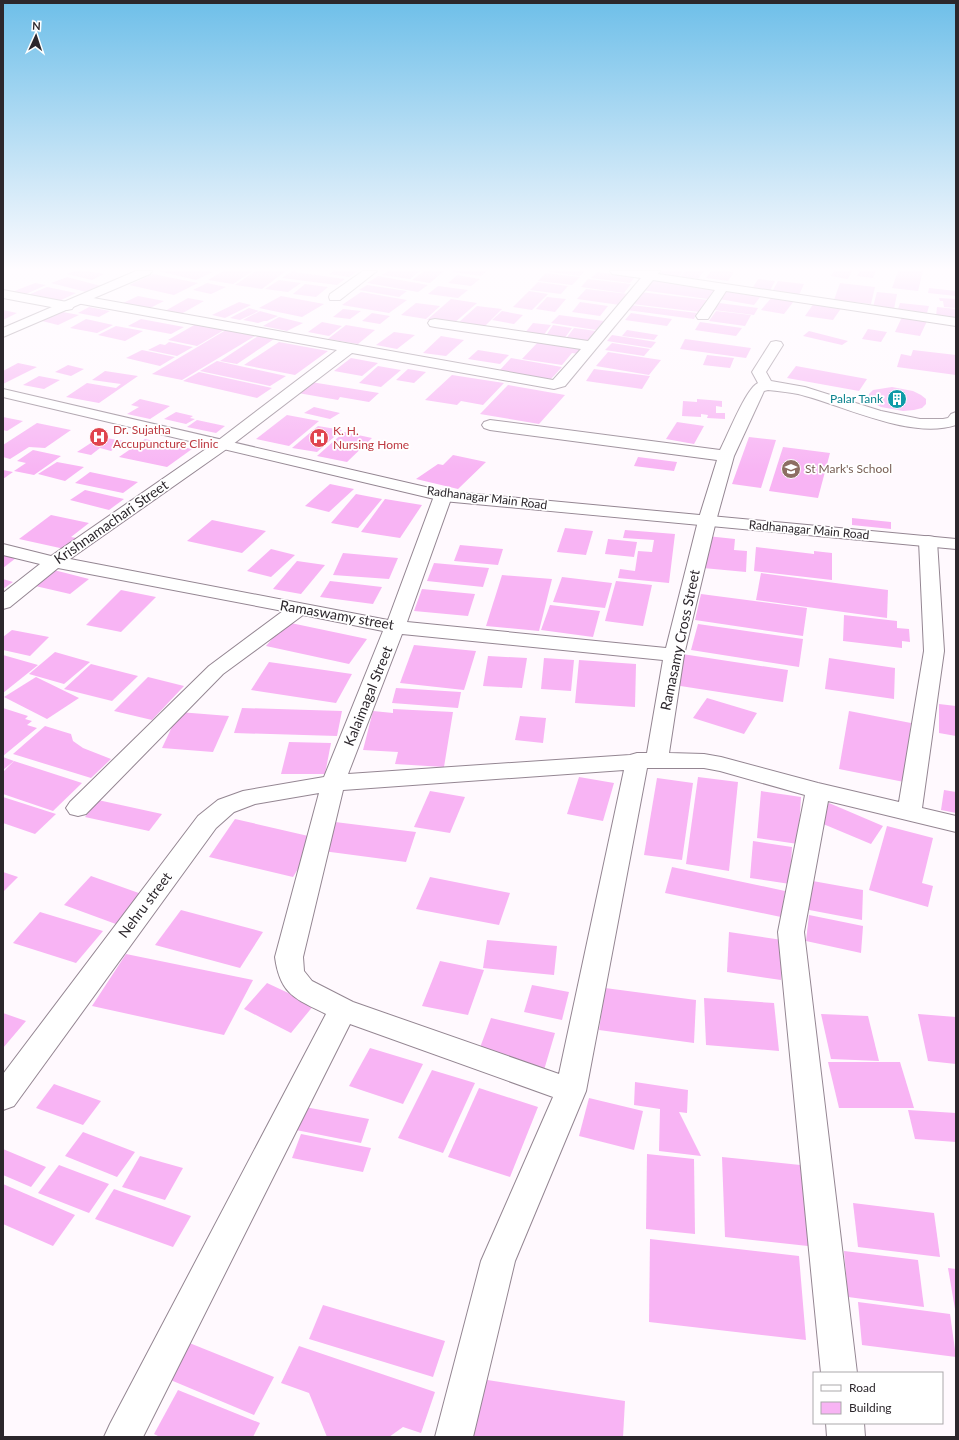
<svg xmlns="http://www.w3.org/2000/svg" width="959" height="1440" viewBox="0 0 959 1440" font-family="Lato,sans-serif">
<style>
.building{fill:#f8b4f4}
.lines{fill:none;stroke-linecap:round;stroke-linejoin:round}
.minor-casing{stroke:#948692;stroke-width:2}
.tertiary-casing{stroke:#948692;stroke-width:2}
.minor{fill:#fff;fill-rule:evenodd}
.tertiary{fill:#fff;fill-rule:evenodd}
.labels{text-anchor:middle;stroke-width:3.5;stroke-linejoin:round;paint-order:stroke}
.far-culture-label{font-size:12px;fill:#0d838f;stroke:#fff;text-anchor:end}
.far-health-label{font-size:12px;fill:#be3a42;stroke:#fff;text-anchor:start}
.far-education-label{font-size:12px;fill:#785e54;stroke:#fff;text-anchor:start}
.far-street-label{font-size:12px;fill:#2c272c;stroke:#fff}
.street-label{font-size:14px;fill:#2c272c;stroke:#fff}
</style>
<rect width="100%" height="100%" fill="#fff9fe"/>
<g class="building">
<path d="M75 271H88L104 274 92 280 67 274Z"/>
<path d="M158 271H209L213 272 196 280Z"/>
<path d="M223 271H253L233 284 208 280Z"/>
<path d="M255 271H286L262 289 235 285Z"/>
<path d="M292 271H298L295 272 345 279 337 285 282 278Z"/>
<path d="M334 271H358L349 277 329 274Z"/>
<path d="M388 271H420L410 279 382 275Z"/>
<path d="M424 271H444L430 283 412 280Z"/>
<path d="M454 271H487L481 276 452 272Z"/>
<path d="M550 271H585L580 276 549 272Z"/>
<path d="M662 271H683L679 277 659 274Z"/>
<path d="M685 271H704L698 279 680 277Z"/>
<path d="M711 271H726L734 272 728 281 706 278Z"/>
<path d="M834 271H852L848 279 831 276Z"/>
<path d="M860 271H876L873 278 857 276Z"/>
<path d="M898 271H923L918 291 892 288Z"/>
<path d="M597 272 635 277 630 283 591 278Z"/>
<path d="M546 273 580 277 572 285 538 281Z"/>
<path d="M153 274 198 283 174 295 129 285Z"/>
<path d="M457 275 480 279 471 286 448 283Z"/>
<path d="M378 276 428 285 418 292 367 283Z"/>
<path d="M67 277 101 286 86 292 51 283Z"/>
<path d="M588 279 631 284 624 293 581 287Z"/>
<path d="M758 279 775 281 770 291 752 289Z"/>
<path d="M279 280 301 283 288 292 265 289Z"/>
<path d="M650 280 716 289 708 299 641 290Z"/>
<path d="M778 281 804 284 799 295 772 292Z"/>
<path d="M538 282 568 286 561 294 530 290Z"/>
<path d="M35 283 46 285 24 295 12 292Z"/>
<path d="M207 283 226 287 211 294 193 290Z"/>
<path d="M840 283 875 287 871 304 834 300Z"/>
<path d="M305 284 328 287 316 297 293 294Z"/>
<path d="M367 285 407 291 399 297 359 290Z"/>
<path d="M438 286 468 290 458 298 428 294Z"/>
<path d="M47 287 76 293 57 302 28 295Z"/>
<path d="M929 288 956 291V296L928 293Z"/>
<path d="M586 289 629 294 620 305 577 299Z"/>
<path d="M529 291 548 294 532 310 513 307Z"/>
<path d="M727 291 761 296 754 305 719 299Z"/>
<path d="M361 292 407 300 389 313 342 305Z"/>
<path d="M640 292 708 300 700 312 632 304Z"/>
<path d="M877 292 897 294 894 309 873 307Z"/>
<path d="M138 296 164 301 148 309 123 303Z"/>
<path d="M281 296 324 304 302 317 259 308Z"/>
<path d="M547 297 566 299 555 312 536 309Z"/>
<path d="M772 297 794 301 784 314 761 310Z"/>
<path d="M188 298 204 301 181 314 165 311Z"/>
<path d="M939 298 956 299V308L944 307 943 301H940Z"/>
<path d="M451 299 477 303 453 324 427 320Z"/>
<path d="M239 302 251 305 225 318 212 315Z"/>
<path d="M580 302 608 306 600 316 572 312Z"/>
<path d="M416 303 440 306 426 319 401 315Z"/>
<path d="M719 303 758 308 754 315 714 310Z"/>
<path d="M814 303 842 307 833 320 805 316Z"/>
<path d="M900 303 929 306 927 313 898 309Z"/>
<path d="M631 305 697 313 694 319 627 310Z"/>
<path d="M477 306 502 309 484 327 458 323Z"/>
<path d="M89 307 110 311 99 317 78 313Z"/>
<path d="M937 307 956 309V318L936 316Z"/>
<path d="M249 308 259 311 240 320 230 318Z"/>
<path d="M343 309 361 311 350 319 333 317Z"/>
<path d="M3 310 17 313 3 320Z"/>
<path d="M260 311 278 316 267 321H264L258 323 243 320Z"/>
<path d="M502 311 523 315 514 324 492 320Z"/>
<path d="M716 311 751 315 745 326 709 321Z"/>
<path d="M63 312 79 315 58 325 42 321Z"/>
<path d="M372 313 390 316 380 324 362 321Z"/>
<path d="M631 313 672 319 667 326 625 320Z"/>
<path d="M559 315 604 321 596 330 551 323Z"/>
<path d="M279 317 303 323 287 331 263 326Z"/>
<path d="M902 317 927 321 920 336 895 332Z"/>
<path d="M86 319 113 325 97 333 70 328Z"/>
<path d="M141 319 184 327 171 334 128 326Z"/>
<path d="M322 322 342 326 329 336 308 332Z"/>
<path d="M700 322 742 328 736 336 695 330Z"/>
<path d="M533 323 551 325 543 336 524 334Z"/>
<path d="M196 324 224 330 197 346 168 340Z"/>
<path d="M346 325 375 330 358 344 328 339Z"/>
<path d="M553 325 572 328 564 339 545 337Z"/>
<path d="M116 326 143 331 125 341 98 335Z"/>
<path d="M574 328 596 331 586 344 564 341Z"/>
<path d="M868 329 887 332 881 342 862 339Z"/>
<path d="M226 330 255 336 182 380 152 374Z"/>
<path d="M627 330 658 335 654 340 622 336Z"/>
<path d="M809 331 848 341 842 345 803 336Z"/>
<path d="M394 332 415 335 397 349 376 345Z"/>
<path d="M612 335 656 342 651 348 607 341Z"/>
<path d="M258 336 274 339 237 364 220 361Z"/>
<path d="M441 336 464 340 446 356 423 353Z"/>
<path d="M685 339 751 348 746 358 680 349Z"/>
<path d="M539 341 584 348 579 354 572 353 562 365 522 359Z"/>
<path d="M169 342 193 347 177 356 148 350 160 344 165 345Z"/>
<path d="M279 342 328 351 295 375 244 365Z"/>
<path d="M612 343 650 349 644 356 605 350Z"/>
<path d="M142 350 175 357 160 366 126 358Z"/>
<path d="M478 350 509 355 500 364 468 359Z"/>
<path d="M913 350 956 355V375L897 367 901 354 911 356Z"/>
<path d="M608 352 661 360 649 375 596 366Z"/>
<path d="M707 355 734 358 730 368 703 365Z"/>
<path d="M351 358 378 363 362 376 334 371Z"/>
<path d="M511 358 562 367 551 379 499 371Z"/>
<path d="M217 361 286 376 270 386 200 371Z"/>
<path d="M18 363 37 367 3 384V371Z"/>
<path d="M68 365 84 369 71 376 55 372Z"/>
<path d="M378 366 401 370 381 387 359 383Z"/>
<path d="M796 366 867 379 859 391 787 378Z"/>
<path d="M408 369 426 372 414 383 396 380Z"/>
<path d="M594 369 650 376 642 389 586 381Z"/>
<path d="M105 371 138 376 99 403 66 397 87 383 116 388 121 384 92 380Z"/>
<path d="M199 372 272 388 257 398 183 381Z"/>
<path d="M452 375 504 383 483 405 461 401 457 405 425 400Z"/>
<path d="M39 376 60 380 44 389 23 385Z"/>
<path d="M311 382 379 393 369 402 340 397 338 400 298 393Z"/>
<path d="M508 385 565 395 539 424 480 414Z"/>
<path d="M892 387 913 391 921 395 926 399V404L922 408 914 410 903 411 881 407 873 403 869 398V394L873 390Z"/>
<path d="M140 399 170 406 150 419 127 414 139 407 131 405Z"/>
<path d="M697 399 722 401V407L716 406V413H725V419L707 418 708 415 701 414V417L682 416 683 401 697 402Z"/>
<path d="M314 407 340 413 330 419 304 413Z"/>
<path d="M176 412 193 416 190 418 195 419 186 424 164 419Z"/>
<path d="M287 415 319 421 289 446 256 439Z"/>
<path d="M3 417 23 421 7 431 3 430Z"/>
<path d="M197 420 225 426 216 433 187 427Z"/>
<path d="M677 422 704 426 694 444 666 439Z"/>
<path d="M37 423 71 430 45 448 29 447 10 459 3 457V445Z"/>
<path d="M318 426 342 430 317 452 292 448Z"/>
<path d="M344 432 372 438 347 462 317 456Z"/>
<path d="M100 437 124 441 111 451 100 448 91 455 77 452Z"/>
<path d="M749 437 776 440 761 488 732 484Z"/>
<path d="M145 439 192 449 167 467 119 457Z"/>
<path d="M783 447 830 453 818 498 769 491Z"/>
<path d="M33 450 61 456 34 475 14 471 26 463 17 461Z"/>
<path d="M453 455 486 462 458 489 416 479 438 464 443 465Z"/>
<path d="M638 457 677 462 674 471 634 466Z"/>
<path d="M57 462 84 467 65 481 38 474Z"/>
<path d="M3 470 13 472 3 479Z"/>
<path d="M90 472 138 482 123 493 75 483Z"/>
<path d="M330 484 354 489 329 512 305 506Z"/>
<path d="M85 490 124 499 109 510 70 500Z"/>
<path d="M356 494 382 499 358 528 331 523Z"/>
<path d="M385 499 422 505 400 538 361 532Z"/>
<path d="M51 515 89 523 71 537 82 539 69 550 19 539Z"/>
<path d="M852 518 891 522V529L852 525Z"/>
<path d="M212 520 266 531 242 553 187 541Z"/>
<path d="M565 528 593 531 586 555 557 552Z"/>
<path d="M625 530 675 534 669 583 618 578 620 569 635 571 638 551 652 552 654 540 623 538Z"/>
<path d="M707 536 735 539 734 550 747 551 746 572 703 568Z"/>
<path d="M608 539 637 542 634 557 605 554Z"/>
<path d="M460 545 503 549 498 565 454 561Z"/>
<path d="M756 547 814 554V551L832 553V580L754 571Z"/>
<path d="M271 549 295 555 271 577 247 571Z"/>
<path d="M343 553 398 558 389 579 333 575Z"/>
<path d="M3 555 16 558 3 568Z"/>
<path d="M297 561 325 565 301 594 273 589Z"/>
<path d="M434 563 489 568 483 587 427 581Z"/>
<path d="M50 569 89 579 70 594 31 585Z"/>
<path d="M761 573 888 590 887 618 756 600Z"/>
<path d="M502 575 552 579 539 631 486 626Z"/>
<path d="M562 577 612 583 605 608 553 602Z"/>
<path d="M3 579 13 582 3 589Z"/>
<path d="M330 581 382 587 373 604 320 597Z"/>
<path d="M616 581 652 585 643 626 605 621Z"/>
<path d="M422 589 475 594 468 616 414 611Z"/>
<path d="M121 590 156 597 121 632 86 625Z"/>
<path d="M701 594 807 608 803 636 695 620Z"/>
<path d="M550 605 600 611 593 637 541 630Z"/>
<path d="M844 615 897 621V628L909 629 910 642 902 641V648L843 641Z"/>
<path d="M286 622 367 639 349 664 266 646Z"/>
<path d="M698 624 803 639 799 667 691 650Z"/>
<path d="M12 630 49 637 30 656 3 650V637Z"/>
<path d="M414 645 476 651 464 690 400 683Z"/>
<path d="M55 652 90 662 64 684 29 674Z"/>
<path d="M682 654 788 670 783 702 674 685Z"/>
<path d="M3 655 38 665 3 693Z"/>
<path d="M488 656 527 658 522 688 483 686Z"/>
<path d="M544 658 574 660 571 691 541 689Z"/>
<path d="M829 658 895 668 894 699 825 689Z"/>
<path d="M579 660 636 664 635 707 575 703Z"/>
<path d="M269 662 352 674 336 703 251 690Z"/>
<path d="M91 664 138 676 112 701 64 689Z"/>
<path d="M36 677 79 698 47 719 4 697Z"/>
<path d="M148 677 184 686 152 720 114 711Z"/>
<path d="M396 688 461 692 458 708 392 703Z"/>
<path d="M707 698 757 713 744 734 693 718Z"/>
<path d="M939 704 956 706V736L939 733Z"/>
<path d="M3 708 28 716 25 719 32 721 27 725 37 728 3 756Z"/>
<path d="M242 708 342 711 337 736 234 733Z"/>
<path d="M393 709 453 712 444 767 395 764 398 752 363 750 373 711 393 713Z"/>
<path d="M849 711 911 723 904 782 839 769Z"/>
<path d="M179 712 229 716 213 752 162 748Z"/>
<path d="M520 716 546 718 543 743 515 740Z"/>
<path d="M45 726 71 734 73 741 83 748 111 759 91 778 13 754Z"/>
<path d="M289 742 331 743 325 774H281Z"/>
<path d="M3 757 14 761 3 770Z"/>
<path d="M14 761 82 783 53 811 3 794V772Z"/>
<path d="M579 777 614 783 603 821 567 814Z"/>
<path d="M698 777 738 782 729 871 686 864Z"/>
<path d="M657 778 693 783 682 860 644 855Z"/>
<path d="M944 790 956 792V813L941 810Z"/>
<path d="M430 791 465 797 450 833 414 827Z"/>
<path d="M761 791 801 797 798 844 757 838Z"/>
<path d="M3 797 56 814 35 834 3 823Z"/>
<path d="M98 800 162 814 149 831 85 817Z"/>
<path d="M829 803 883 826 871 844 816 821Z"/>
<path d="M235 819 317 838 293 877 209 857Z"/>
<path d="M335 822 416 832 406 862 323 851Z"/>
<path d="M887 826 933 838 922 883 933 886 928 907 869 890Z"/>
<path d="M753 841 792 847 790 884 750 878Z"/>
<path d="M672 867 785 891 781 917 665 893Z"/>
<path d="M3 872 18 877 3 892Z"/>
<path d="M91 876 150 897 124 927 64 905Z"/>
<path d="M430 877 510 893 499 925 416 909Z"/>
<path d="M807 880 863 890 862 920 804 909Z"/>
<path d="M181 910 263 932 240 968 155 945Z"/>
<path d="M40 912 103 931 76 963 13 943Z"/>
<path d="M809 915 863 926 861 953 806 941Z"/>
<path d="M729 932 782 940 781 980 727 972Z"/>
<path d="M487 940 557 946 554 975 483 968Z"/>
<path d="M126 954 253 980 224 1035 92 1006Z"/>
<path d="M440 961 484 970 468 1015 422 1006Z"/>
<path d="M267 983 314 1005 291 1033 244 1009Z"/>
<path d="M532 985 569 992 562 1020 524 1012Z"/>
<path d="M605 988 696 1000 694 1043 599 1030Z"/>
<path d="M704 998 774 1003 779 1051 706 1045Z"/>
<path d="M3 1013 26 1021 3 1048Z"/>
<path d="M821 1014 868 1016 879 1061 831 1059Z"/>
<path d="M918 1014 956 1017V1064L928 1061Z"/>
<path d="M491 1018 555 1033 544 1070 478 1053Z"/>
<path d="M370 1048 423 1064 403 1104 349 1086Z"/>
<path d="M828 1062H900L914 1108H839Z"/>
<path d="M432 1070 475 1083 443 1153 398 1138Z"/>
<path d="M635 1082 688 1090 687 1113 679 1112 701 1156 659 1151 660 1109 634 1105Z"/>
<path d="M54 1084 101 1101 83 1125 36 1108Z"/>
<path d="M479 1088 538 1107 510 1177 448 1157Z"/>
<path d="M589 1098 643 1111 634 1150 579 1136Z"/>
<path d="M305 1107 369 1119 361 1143 296 1130Z"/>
<path d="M908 1110 956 1113V1142L915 1139Z"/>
<path d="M83 1132 135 1152 117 1177 65 1156Z"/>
<path d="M301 1134 371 1148 363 1172 292 1158Z"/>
<path d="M3 1149 46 1167 31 1187 3 1175Z"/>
<path d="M647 1154 694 1159 695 1234 646 1229Z"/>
<path d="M140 1156 183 1168 165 1200 122 1187Z"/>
<path d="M722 1157 810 1166 817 1247 725 1237Z"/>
<path d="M59 1165 109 1184 89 1213 38 1193Z"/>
<path d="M3 1184 75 1215 53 1246 3 1224Z"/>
<path d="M114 1189 191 1216 173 1247 95 1219Z"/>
<path d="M853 1203 934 1213 940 1257 858 1247Z"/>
<path d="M650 1239 799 1256 806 1340 649 1322Z"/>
<path d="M844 1251 918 1260 924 1307 848 1297Z"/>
<path d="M948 1268 956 1269V1309H955Z"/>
<path d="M858 1302 950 1314 956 1357 862 1345Z"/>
<path d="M323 1305 445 1341 433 1377 309 1339Z"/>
<path d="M182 1340 274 1377 254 1415 161 1376Z"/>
<path d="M299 1346 435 1392 421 1433 403 1427 389 1437H327L309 1393 281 1383Z"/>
<path d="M481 1379 625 1401 623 1437H473Z"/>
<path d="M178 1390 260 1423 253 1437H160L154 1434Z"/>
</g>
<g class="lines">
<g class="minor-casing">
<g id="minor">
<path d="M363 271H377L340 300H330L329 297 330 294Z"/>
<path d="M610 271H660L658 274 956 318V326L726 291 708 319H698L696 316 715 290 653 280 565 386 554 389 352 353 228 448 70 559 388 620 434 496 437 492 443 491 449 492 452 496 407 622 666 648 698 521 717 460 490 430 484 428 482 425 484 422 490 420 720 450C727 437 746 388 758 383L752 372 771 342 776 341 781 342 783 345 766 372 771 381 805 387 881 411 920 419H943L948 418 951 414 956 412V425C910 440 843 405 798 394 788 392 778 391 768 390L764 391 734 456 716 521 684 655 669 753 704 754 721 757 818 783 899 802 924 651 919 541 922 537 928 536 934 537 937 541 944 651 922 808 956 816V832L828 801 804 932 857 1373H821L778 932 805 795 720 771 704 768H647L586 1091 515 1261 473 1437H435L481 1261 553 1097 350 1024 143 1437H104L110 1424 326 1014C296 999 280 995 275 957L319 793 255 804 234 812 216 828 14 1106 3 1110V1074L198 816 218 800 243 791 324 777 383 631 303 615 223 674 86 814 78 816 70 814 66 808 70 802 209 666 283 611 58 568 10 607 3 609V593L40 564 3 555V544L51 556 216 442 337 350 82 304 77 303 76 300 77 297 82 296 553 380 581 349 435 327 430 326 428 323 430 320 435 319 588 341 641 278 612 274ZM402 634 663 660 647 753H637L630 755 348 774ZM624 770 559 1074 353 1002 312 981 304 971 303 957 343 790Z"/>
<path d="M3 290 67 302 72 303 74 306 72 309 67 310 3 298Z"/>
<path d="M826 1423H864L865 1437H827Z"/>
</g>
</g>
<g class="tertiary-casing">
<g id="tertiary">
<path d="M136 271H152L150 274 3 337V328Z"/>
<path d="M3 389 443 491 956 539V549L443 501 3 397Z"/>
</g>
</g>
<use href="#minor" class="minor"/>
<use href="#tertiary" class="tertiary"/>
</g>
<linearGradient id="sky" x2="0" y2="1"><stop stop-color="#6ebfe9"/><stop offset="0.57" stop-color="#fffcff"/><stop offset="1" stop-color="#fffcff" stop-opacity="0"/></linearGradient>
<rect width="959" height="472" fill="url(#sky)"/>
<defs>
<g id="building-disc" transform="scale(1)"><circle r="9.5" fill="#0f9aa8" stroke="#fff"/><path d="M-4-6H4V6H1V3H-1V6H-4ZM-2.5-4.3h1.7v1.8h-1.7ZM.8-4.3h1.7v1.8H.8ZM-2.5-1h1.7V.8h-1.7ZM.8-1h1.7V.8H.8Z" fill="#fff"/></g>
<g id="hospital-disc" transform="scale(1)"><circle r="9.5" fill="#e0444e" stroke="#fff"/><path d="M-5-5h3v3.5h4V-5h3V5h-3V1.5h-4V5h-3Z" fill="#fff"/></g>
<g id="school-disc" transform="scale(1)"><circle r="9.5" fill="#8d6e63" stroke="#fff"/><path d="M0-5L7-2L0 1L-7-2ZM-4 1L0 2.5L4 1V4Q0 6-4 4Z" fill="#fff"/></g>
</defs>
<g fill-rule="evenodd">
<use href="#building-disc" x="897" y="399"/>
<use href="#hospital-disc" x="99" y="437"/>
<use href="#hospital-disc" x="319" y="438"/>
<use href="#school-disc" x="791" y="469"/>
</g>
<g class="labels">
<g class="far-culture-label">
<text x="883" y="403">Palar Tank</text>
</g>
<g class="far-health-label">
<text x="113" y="434">Dr. Sujatha<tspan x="113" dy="14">Accupuncture Clinic</tspan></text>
<text x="333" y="435">K. H.<tspan x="333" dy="14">Nursing Home</tspan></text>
</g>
<g class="far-education-label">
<text x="805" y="473">St Mark's School</text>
</g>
<g class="far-street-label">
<text transform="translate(487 498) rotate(7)" y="4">Radhanagar Main Road</text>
<text transform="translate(809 530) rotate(5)" y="4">Radhanagar Main Road</text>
</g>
<g class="street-label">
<text transform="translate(111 522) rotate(-35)" y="5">Krishnamachari Street</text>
<text transform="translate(337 615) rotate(10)" y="5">Ramaswamy street</text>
<text transform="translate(680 640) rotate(-78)" y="5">Ramasamy Cross Street</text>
<text transform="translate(368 696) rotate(-68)" y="5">Kalaimagal Street</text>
<text transform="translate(145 905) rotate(-53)" y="5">Nehru street</text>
</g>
</g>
<rect width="959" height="1440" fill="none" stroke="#2c272c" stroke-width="8"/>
<rect x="813" y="1372" width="130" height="52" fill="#ffffff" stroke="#aba9ab"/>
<rect x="821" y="1385" width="20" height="6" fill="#ffffff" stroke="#aba9ab"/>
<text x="849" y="1392" font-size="12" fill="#2c272c">Road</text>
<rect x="821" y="1402" width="20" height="12" fill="#f8b4f4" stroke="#aba9ab"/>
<text x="849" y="1412" font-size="12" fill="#2c272c">Building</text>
<g transform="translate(36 36) rotate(3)" stroke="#ffffff" stroke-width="3" paint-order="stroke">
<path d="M0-3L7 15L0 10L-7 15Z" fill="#2c272c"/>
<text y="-6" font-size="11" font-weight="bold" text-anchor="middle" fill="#2c272c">N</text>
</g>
</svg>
